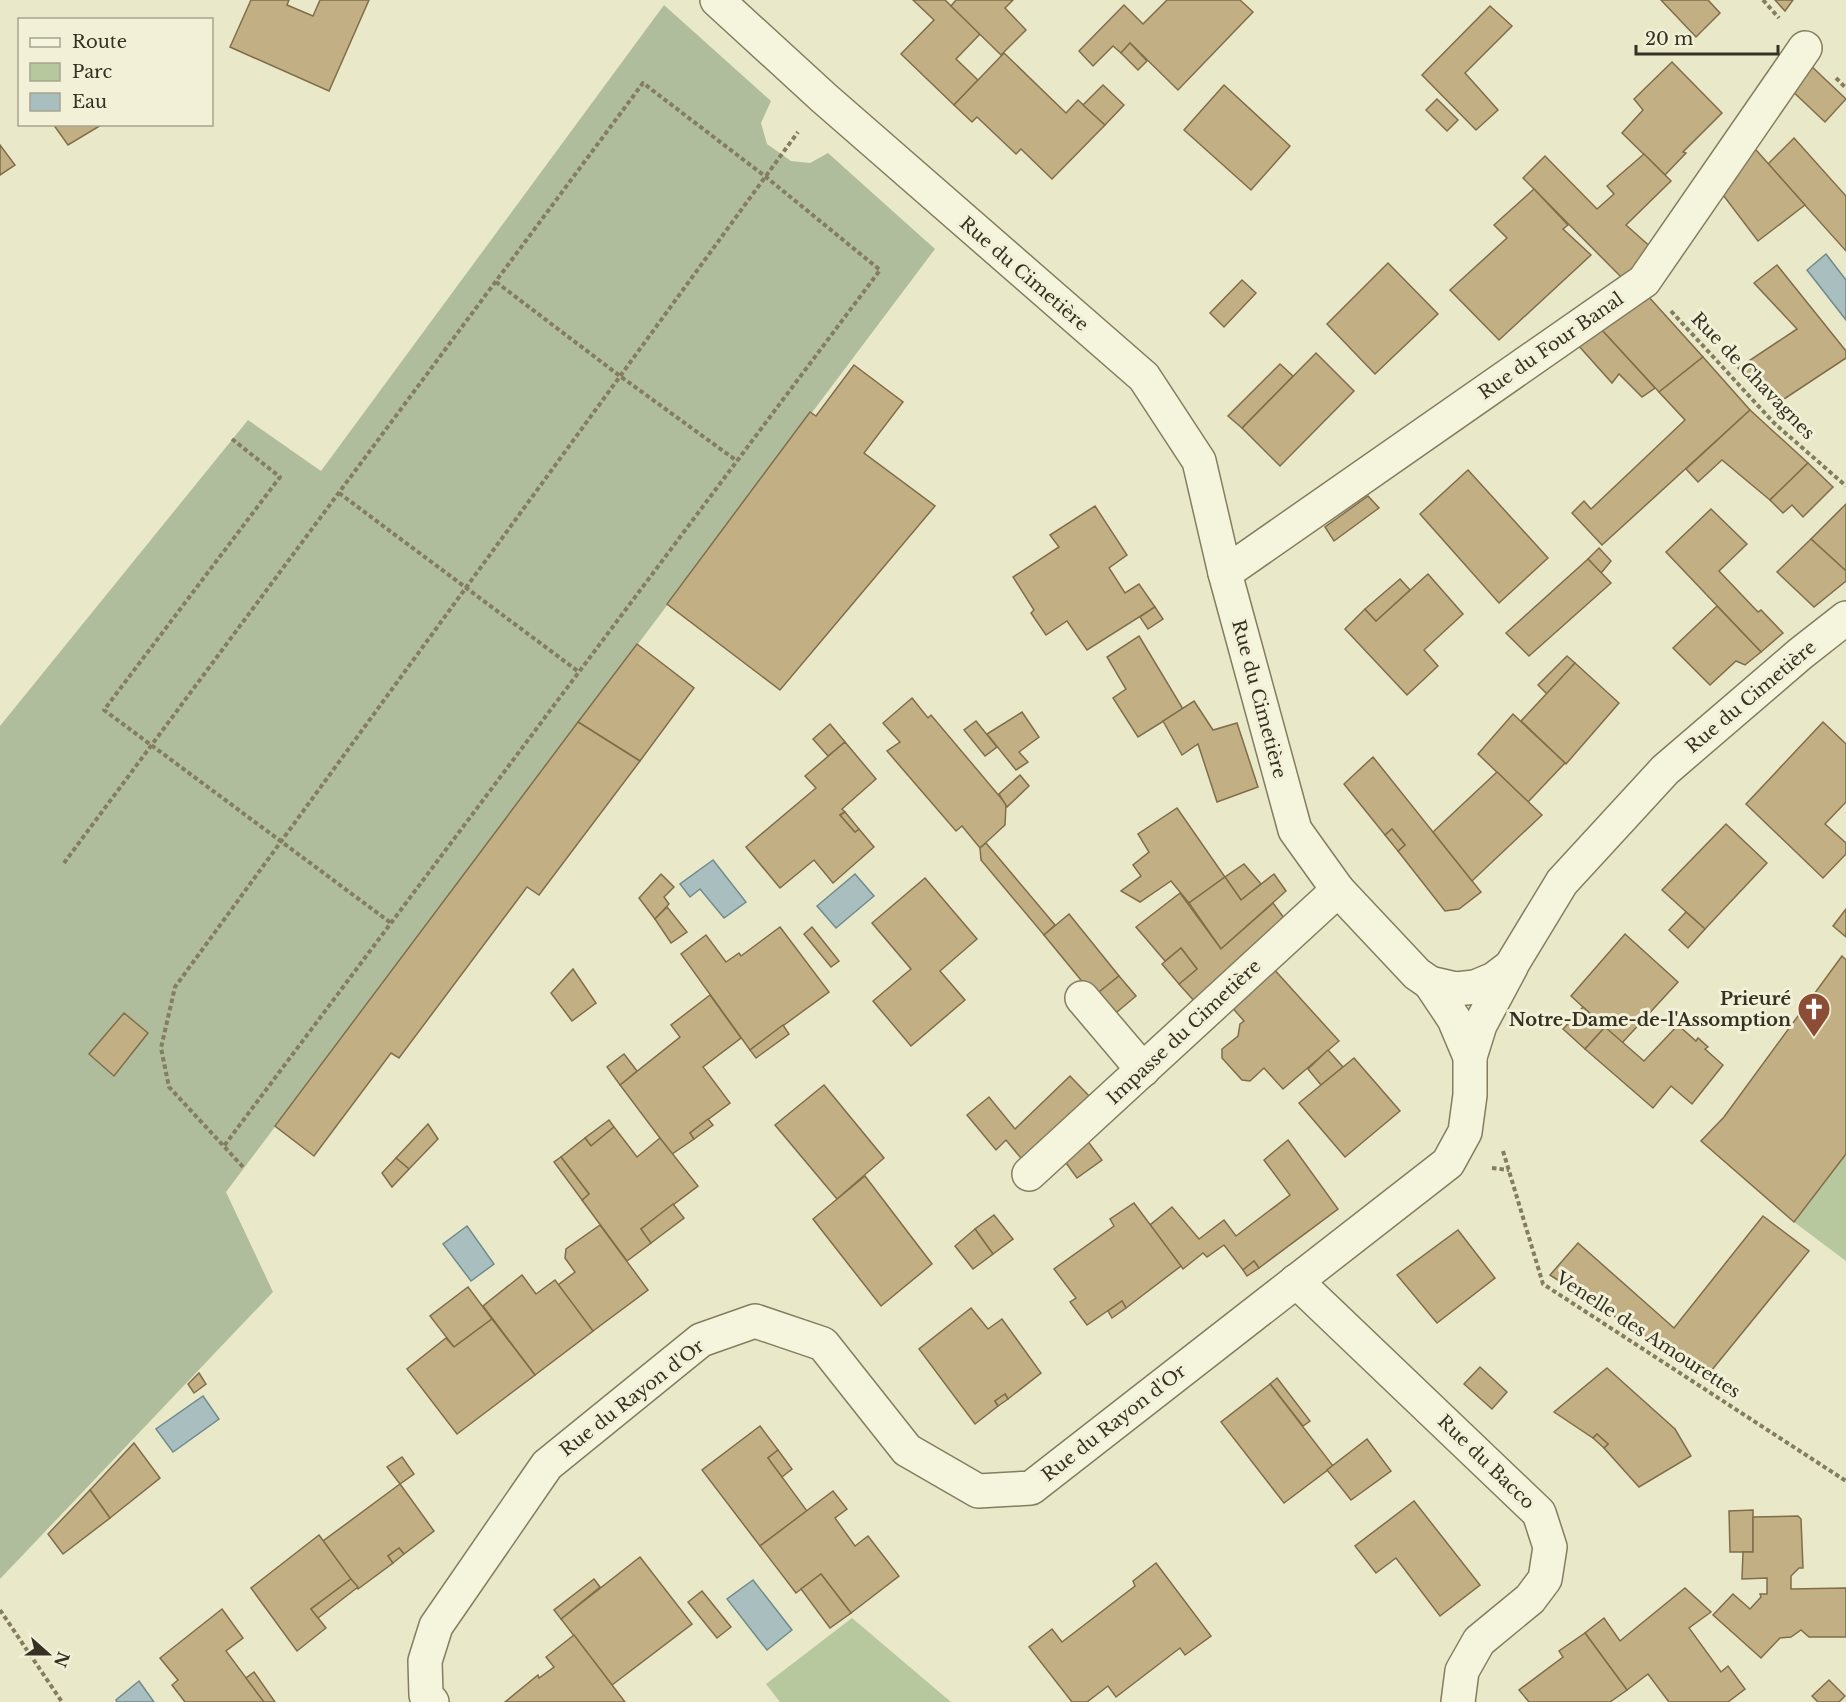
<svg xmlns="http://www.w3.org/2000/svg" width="1846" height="1702" viewBox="0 0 1846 1702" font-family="'Libre Baskerville',serif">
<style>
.green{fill:#b7c79e}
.cemetery{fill:#b0bd9c}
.water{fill:#a9bebe;stroke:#718b8c;stroke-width:1.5}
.building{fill:#c3af84;stroke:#806e49;stroke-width:1.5}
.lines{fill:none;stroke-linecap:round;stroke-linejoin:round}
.minor-casing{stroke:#847d60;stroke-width:36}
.path{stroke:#847d60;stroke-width:4;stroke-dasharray:4.5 3;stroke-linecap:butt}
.minor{stroke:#f5f4dc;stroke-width:33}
.labels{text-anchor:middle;stroke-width:6;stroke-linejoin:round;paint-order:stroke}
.street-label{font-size:18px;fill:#363122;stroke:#f2f1d8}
.poi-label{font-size:18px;font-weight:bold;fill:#363122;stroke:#f2f1d8;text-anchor:end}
</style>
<rect width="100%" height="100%" fill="#e9e9c9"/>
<g class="green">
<path d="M1846 1154V1261L1794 1222Z"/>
<path d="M852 1618 951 1702H780L766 1684Z"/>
</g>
<path class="cemetery" d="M664 5 771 101 761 123 767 144 791 161 810 163 828 153 935 249 226 1192 273 1292 0 1579V726L248 420 321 471Z"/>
<g class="water">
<path d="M1826 254 1846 280V320L1807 270Z"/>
<path d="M713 860 746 902 724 918 700 889 690 897 680 884Z"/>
<path d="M855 874 874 896 836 928 817 906Z"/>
<path d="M467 1226 494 1264 471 1281 443 1244Z"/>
<path d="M203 1396 219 1419 173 1452 156 1429Z"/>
<path d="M753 1580 792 1630 767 1650 727 1599Z"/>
<path d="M139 1681 154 1702H117L116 1700Z"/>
</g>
<g class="building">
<path d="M251 0H289L287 5 313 16 320 0H369L329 91 230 47Z"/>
<path d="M913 0H945L980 34 956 59 978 80 954 105 901 54 934 20Z"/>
<path d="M956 0H1013L1005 8 1026 30 1001 55 951 6Z"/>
<path d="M1167 0H1240L1253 12 1178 90 1130 43 1121 53 1113 46 1093 66 1079 51 1124 5 1143 24Z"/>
<path d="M1661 0H1708L1720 13 1696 37Z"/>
<path d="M1775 0H1793L1785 11Z"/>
<path d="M1490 6 1512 26 1465 73 1498 110 1476 130 1422 75Z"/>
<path d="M1130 43 1147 61 1138 70 1121 53Z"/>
<path d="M1004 53 1066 113 1078 100 1105 125 1052 179 1021 149 1016 154 977 117 972 122 954 105Z"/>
<path d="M1672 62 1722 113 1683 152 1686 153 1665 175 1622 133 1643 110 1634 99Z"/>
<path d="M1808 63 1846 99 1825 122 1788 87Z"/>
<path d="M1103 85 1124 105 1105 125 1083 105Z"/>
<path d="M1224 85 1290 146 1251 190 1184 130Z"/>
<path d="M1437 99 1458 120 1447 131 1426 110Z"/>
<path d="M53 124H103L68 145Z"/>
<path d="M1794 138 1846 196V251L1768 164Z"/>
<path d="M1749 142 1805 205 1758 241 1717 187Z"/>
<path d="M0 145 15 165 0 175Z"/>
<path d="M1644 154 1671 181 1626 225 1653 249 1626 282 1523 178 1545 156 1597 209 1614 194 1607 186Z"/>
<path d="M1534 189 1568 225 1563 229 1591 255 1499 340 1450 290 1507 238 1494 225Z"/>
<path d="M1388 263 1438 314 1375 374 1327 324Z"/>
<path d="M1777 265 1846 351V358L1775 405 1738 368 1797 329 1754 283Z"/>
<path d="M1242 280 1256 293 1224 327 1210 313Z"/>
<path d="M1647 295 1703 357 1659 392 1600 328Z"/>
<path d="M1600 328 1655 388 1642 397 1619 374 1612 383 1578 345Z"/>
<path d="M1316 353 1354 391 1280 466 1242 428Z"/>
<path d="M1703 357 1750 410 1602 545 1572 513 1584 501 1591 509 1685 420 1659 392Z"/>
<path d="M1280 364 1293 376 1242 428 1228 416Z"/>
<path d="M854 365 903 402 864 453 935 506 780 690 667 604 810 412 816 416Z"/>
<path d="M1750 410 1808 463 1770 500 1722 460 1698 482 1686 469Z"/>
<path d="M1808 463 1833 487 1803 517 1792 505 1783 513 1770 500Z"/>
<path d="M1468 470 1548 558 1499 603 1420 514Z"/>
<path d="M1368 496 1379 508 1334 541 1325 527Z"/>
<path d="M1846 504V571L1811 539Z"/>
<path d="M1095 506 1127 555 1109 568 1125 593 1139 584 1155 607 1087 650 1067 621 1046 635 1031 613 1034 610 1013 577 1059 547 1050 535Z"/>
<path d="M1711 509 1747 544 1719 571 1758 612 1761 610 1783 633 1761 652 1666 552Z"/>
<path d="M1811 539 1846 571V581L1814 607 1777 572Z"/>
<path d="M1599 548 1611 561 1601 573 1588 559Z"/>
<path d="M1588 559 1611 583 1529 656 1506 633Z"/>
<path d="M1428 574 1463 614 1424 650 1438 666 1407 695 1345 629 1365 609 1376 621Z"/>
<path d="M1400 579 1410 590 1376 621 1365 609Z"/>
<path d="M1717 606 1761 652 1745 665 1736 661 1710 685 1673 648Z"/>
<path d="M1155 607 1163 619 1148 629 1140 617Z"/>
<path d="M1139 636 1183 709 1138 737 1113 698 1126 689 1107 657Z"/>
<path d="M637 644 694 688 640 761 578 722Z"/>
<path d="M1567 656 1575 663 1547 694 1538 685Z"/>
<path d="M1575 663 1619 703 1566 764 1521 721Z"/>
<path d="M912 698 928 718 931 715 1006 804 1005 825 980 848 962 826 956 831 887 751 900 742 883 723Z"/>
<path d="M1194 701 1213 730 1237 723 1258 787 1217 802 1198 744 1182 755 1163 721Z"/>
<path d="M1022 712 1039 737 1019 752 1028 762 1016 770 987 734Z"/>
<path d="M1513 714 1565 763 1528 802 1478 754Z"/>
<path d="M976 721 997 747 985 756 964 730Z"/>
<path d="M578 722 640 761 539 895 527 887 399 1058 391 1053 314 1156 275 1126Z"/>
<path d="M1823 722 1846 744V802L1825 824 1846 843V854L1823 878 1746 804Z"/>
<path d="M830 724 845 742 828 756 813 739Z"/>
<path d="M845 742 876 779 842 809 845 812 840 815 855 832 859 829 874 847 833 883 814 860 780 888 746 847 816 788 805 776Z"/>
<path d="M1373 757 1481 892 1459 909 1445 911 1398 851 1405 845 1392 829 1385 835 1344 784Z"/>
<path d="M1497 772 1542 815 1472 881 1433 832Z"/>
<path d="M1020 775 1029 786 1007 807 999 794Z"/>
<path d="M1177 808 1225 877 1189 903 1171 881 1140 902 1121 891 1141 876 1133 865 1149 852 1138 834Z"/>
<path d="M845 812 859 829 855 832 840 815Z"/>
<path d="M1726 824 1767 863 1705 929 1662 890Z"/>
<path d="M1392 829 1405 845 1398 851 1385 835Z"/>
<path d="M986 843 1055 925 1044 935 981 860 980 848Z"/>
<path d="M1244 864 1261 884 1241 900 1225 877Z"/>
<path d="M661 874 674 887 664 897 669 904 655 919 639 898Z"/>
<path d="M1274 874 1286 891 1221 949 1189 903 1225 877 1241 900Z"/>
<path d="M925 878 977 939 940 971 965 1000 911 1046 873 1001 911 969 872 923Z"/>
<path d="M1180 893 1221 949 1273 903 1287 922 1196 1003 1179 984 1197 969 1181 948 1165 961 1136 927Z"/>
<path d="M667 907 687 932 671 943 655 919Z"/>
<path d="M1846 909V937L1833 926Z"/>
<path d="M1686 912 1705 929 1688 948 1669 930Z"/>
<path d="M1069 914 1119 976 1094 996 1044 935Z"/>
<path d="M780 927 829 992 750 1050 681 954 706 935 726 962 739 953 741 956Z"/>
<path d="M812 927 839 961 831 967 804 934Z"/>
<path d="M1625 934 1678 982 1622 1043 1571 996Z"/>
<path d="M1181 948 1197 969 1179 984 1162 964Z"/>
<path d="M1842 956 1846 960V1154L1794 1222 1701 1141 1724 1117Z"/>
<path d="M1271 966 1339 1041 1283 1089 1264 1068 1250 1081 1242 1080 1222 1058V1049L1238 1036 1240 1024 1244 1021 1229 1004Z"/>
<path d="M573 969 596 1003 572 1021 551 993Z"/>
<path d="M1119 976 1136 996 1111 1017 1094 996Z"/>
<path d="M710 995 741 1038 703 1067 730 1103 690 1133 694 1139 672 1154 620 1085 680 1037 671 1025Z"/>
<path d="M1583 1007 1605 1027 1585 1049 1563 1029Z"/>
<path d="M124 1013 148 1033 114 1076 89 1054Z"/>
<path d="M783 1025 789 1034 756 1058 750 1050Z"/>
<path d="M1678 1025 1696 1041 1698 1038 1708 1047 1705 1049 1723 1065 1692 1104 1671 1086 1653 1108 1585 1049 1605 1027 1644 1061Z"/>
<path d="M1328 1050 1343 1067 1321 1085 1308 1069Z"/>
<path d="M624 1054 637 1071 620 1085 607 1067Z"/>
<path d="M1354 1058 1400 1111 1345 1157 1299 1103Z"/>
<path d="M1070 1076 1091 1098 1025 1163 1006 1140 996 1150 967 1115 989 1097 1015 1129Z"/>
<path d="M824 1085 884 1158 837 1199 775 1125Z"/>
<path d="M708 1119 713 1125 694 1139 690 1133Z"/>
<path d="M609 1120 614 1127 591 1146 585 1138Z"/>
<path d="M428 1124 438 1139 409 1169 396 1158Z"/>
<path d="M614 1127 637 1157 660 1138 698 1186 641 1229 651 1243 627 1261 582 1200 589 1194 561 1157 585 1138 591 1146Z"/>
<path d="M1083 1135 1102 1160 1077 1178 1061 1156Z"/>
<path d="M1288 1140 1338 1209 1259 1268 1254 1261 1243 1270 1224 1245 1207 1257 1203 1253 1183 1269 1150 1225 1172 1207 1199 1239 1224 1220 1236 1236 1290 1195 1264 1160Z"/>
<path d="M561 1157 589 1194 582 1200 554 1162Z"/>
<path d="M396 1158 409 1169 392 1187 382 1173Z"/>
<path d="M865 1176 932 1264 881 1306 813 1219Z"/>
<path d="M1134 1203 1181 1266 1126 1308 1122 1301 1087 1325 1070 1302 1076 1298 1054 1269 1114 1226 1110 1219Z"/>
<path d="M673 1204 684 1218 651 1243 641 1229Z"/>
<path d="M994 1215 1013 1239 993 1254 975 1229Z"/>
<path d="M1763 1216 1809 1251 1707 1376 1550 1275 1578 1243 1674 1328Z"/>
<path d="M600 1225 648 1290 593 1331 558 1285 575 1272 565 1258 566 1249Z"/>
<path d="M975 1229 993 1254 973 1269 955 1246Z"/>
<path d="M1458 1230 1495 1278 1437 1323 1397 1275Z"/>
<path d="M1254 1261 1259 1268 1247 1276 1243 1270Z"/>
<path d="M522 1275 536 1294 555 1280 593 1331 535 1375 483 1306Z"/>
<path d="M468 1287 492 1319 454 1347 430 1316Z"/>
<path d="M1122 1301 1126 1308 1112 1318 1108 1311Z"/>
<path d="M971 1308 988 1329 1002 1319 1041 1373 1008 1399 1005 1394 995 1401 998 1406 975 1424 919 1349Z"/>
<path d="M492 1319 535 1375 457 1434 407 1369 446 1338 454 1347Z"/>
<path d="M1480 1367 1507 1392 1492 1409 1464 1384Z"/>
<path d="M1607 1368 1675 1429 1691 1456 1639 1487 1604 1448 1608 1444 1597 1434 1593 1438 1554 1412Z"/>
<path d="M199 1373 206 1384 194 1393 188 1384Z"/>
<path d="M1277 1378 1310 1421 1303 1426 1270 1384Z"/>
<path d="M1270 1384 1333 1466 1284 1503 1221 1422Z"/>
<path d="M1005 1394 1008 1399 998 1406 995 1401Z"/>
<path d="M760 1426 778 1450 768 1458 807 1511 760 1546 702 1470Z"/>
<path d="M1597 1434 1608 1444 1604 1448 1593 1438Z"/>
<path d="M1367 1439 1391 1471 1351 1500 1327 1470Z"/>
<path d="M134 1443 160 1478 110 1518 90 1490Z"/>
<path d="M778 1450 792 1469 782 1477 768 1458Z"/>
<path d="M402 1457 414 1474 400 1484 387 1467Z"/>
<path d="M400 1484 434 1531 404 1554 399 1548 388 1556 393 1563 358 1589 323 1541Z"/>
<path d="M90 1490 110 1518 63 1554 48 1534Z"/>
<path d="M833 1491 847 1509 835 1518 855 1546 868 1536 899 1576 851 1613 821 1574 796 1593 760 1546Z"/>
<path d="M1414 1501 1480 1585 1440 1616 1396 1558 1376 1573 1355 1546Z"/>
<path d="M1753 1510V1552H1730L1729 1511Z"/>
<path d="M1798 1516 1801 1519 1803 1568H1799L1791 1576V1589L1846 1588V1637H1809L1801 1630 1791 1637 1780 1638 1761 1658 1713 1615 1733 1594 1750 1609 1761 1597 1760 1594H1767V1578L1742 1579 1743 1552H1753V1517Z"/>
<path d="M319 1535 351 1579 311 1609 326 1628 297 1651 251 1588Z"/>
<path d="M399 1548 404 1554 393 1563 388 1556Z"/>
<path d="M640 1557 692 1624 612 1685 561 1619Z"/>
<path d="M1156 1563 1211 1636 1185 1655 1180 1648 1116 1697 1108 1686 1087 1702H1072L1029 1647 1052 1629 1062 1642 1135 1586 1133 1581Z"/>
<path d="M821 1574 851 1613 830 1628 801 1589Z"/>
<path d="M351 1579 358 1587 318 1618 311 1609Z"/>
<path d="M594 1579 600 1587 561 1619 554 1610Z"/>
<path d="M1685 1588 1711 1612 1689 1628 1721 1672 1728 1666 1745 1689 1728 1702H1669L1648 1674 1627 1690 1585 1633 1604 1618 1620 1641Z"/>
<path d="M702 1591 731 1627 717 1638 688 1602Z"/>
<path d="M222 1609 243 1638 226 1651 264 1702H185L172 1685 178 1680 160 1658Z"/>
<path d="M1585 1633 1627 1690 1610 1702H1529L1519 1690 1563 1657 1559 1651Z"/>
<path d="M574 1635 625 1702H505L538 1675 539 1678 554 1667 546 1657Z"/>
<path d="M254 1672 275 1702H264L246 1678Z"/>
<path d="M1829 1680 1845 1696 1839 1702H1818L1812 1696Z"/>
</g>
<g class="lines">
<g class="minor-casing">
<g id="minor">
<path d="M717 0 824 98 1144 377 1199 461 1225 573 1295 830 1338 890 1417 974 1430 983 1456 989 1475 987 1494 979 1511 966 1562 882 1665 770 1800 654 1846 618"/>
<path d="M1225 573 1644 281 1805 48"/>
<path d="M1082 998 1143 1070"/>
<path d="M1470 1057 1480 1025 1511 967"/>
<path d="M1029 1174 1338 890"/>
<path d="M1296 1281 1539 1513 1550 1547 1545 1579 1530 1599 1479 1641 1462 1671 1458 1702"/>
<path d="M432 1702 426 1695 425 1661 436 1626 547 1465 701 1340 755 1321 823 1344 907 1450 978 1491 1031 1488 1448 1163 1465 1132 1470 1095V1057L1454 1019 1430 983"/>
</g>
</g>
<g class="path">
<path d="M1763 0 1779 18"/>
<path d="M1836 78 1846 88"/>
<path d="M496 282 620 376 737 461"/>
<path d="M1671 311 1774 423 1846 486"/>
<path d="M232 439 280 477 104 710 391 923"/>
<path d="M339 493 579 672"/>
<path d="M64 863 643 83 766 177 880 270 224 1146"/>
<path d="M1503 1151 1543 1284 1846 1481"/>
<path d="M243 1167 169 1087 161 1048 175 987 798 132"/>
<path d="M1492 1168 1509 1170"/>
<path d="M0 1610 62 1702"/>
</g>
<use href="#minor" class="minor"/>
</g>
<defs>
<g id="church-pin" transform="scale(1.725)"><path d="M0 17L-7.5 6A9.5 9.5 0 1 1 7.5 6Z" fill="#8c4d37" stroke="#f2f1d8"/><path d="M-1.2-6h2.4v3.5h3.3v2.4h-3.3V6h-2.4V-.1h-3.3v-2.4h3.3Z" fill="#fff"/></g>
</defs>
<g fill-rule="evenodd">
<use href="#church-pin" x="1814" y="1009"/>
</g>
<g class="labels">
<g class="street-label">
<text transform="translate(1024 274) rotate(41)" y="6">Rue du Cimetière</text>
<text transform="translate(1551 346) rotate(-35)" y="6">Rue du Four Banal</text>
<text transform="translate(1753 376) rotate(46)" y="6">Rue de Chavagnes</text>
<text transform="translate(1751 697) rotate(-40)" y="6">Rue du Cimetière</text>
<text transform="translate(1259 699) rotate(75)" y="6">Rue du Cimetière</text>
<text transform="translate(1184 1032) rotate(-43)" y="6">Impasse du Cimetière</text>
<text transform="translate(1648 1335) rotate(33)" y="6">Venelle des Amourettes</text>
<text transform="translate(632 1398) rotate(-38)" y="6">Rue du Rayon d'Or</text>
<text transform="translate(1114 1423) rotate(-38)" y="6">Rue du Rayon d'Or</text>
<text transform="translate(1486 1462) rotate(44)" y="6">Rue du Bacco</text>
</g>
<g class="poi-label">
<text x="1791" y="1005">Prieuré<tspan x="1791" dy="21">Notre-Dame-de-l'Assomption</tspan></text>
</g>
</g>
<rect x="18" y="18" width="195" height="108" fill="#f2f1d8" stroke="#a7a48f" stroke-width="1.5"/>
<rect x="30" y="38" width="30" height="9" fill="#f5f4dc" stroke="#a7a48f" stroke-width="1.5"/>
<text x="72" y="48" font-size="18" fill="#363122">Route</text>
<rect x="30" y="63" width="30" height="18" fill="#b7c79e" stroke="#a7a48f" stroke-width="1.5"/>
<text x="72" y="78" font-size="18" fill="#363122">Parc</text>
<rect x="30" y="93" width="30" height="18" fill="#a9bebe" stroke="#a7a48f" stroke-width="1.5"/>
<text x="72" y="108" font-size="18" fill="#363122">Eau</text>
<g transform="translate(48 1654) rotate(111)" stroke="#f2f1d8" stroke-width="4.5" paint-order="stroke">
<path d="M0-4.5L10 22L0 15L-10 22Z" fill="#363122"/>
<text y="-9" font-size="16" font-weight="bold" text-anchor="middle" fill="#363122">N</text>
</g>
<path d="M1636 45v9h142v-9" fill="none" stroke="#363122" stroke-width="3"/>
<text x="1645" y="45" font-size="18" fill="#363122" stroke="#f2f1d8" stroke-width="4.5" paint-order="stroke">20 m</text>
</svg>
